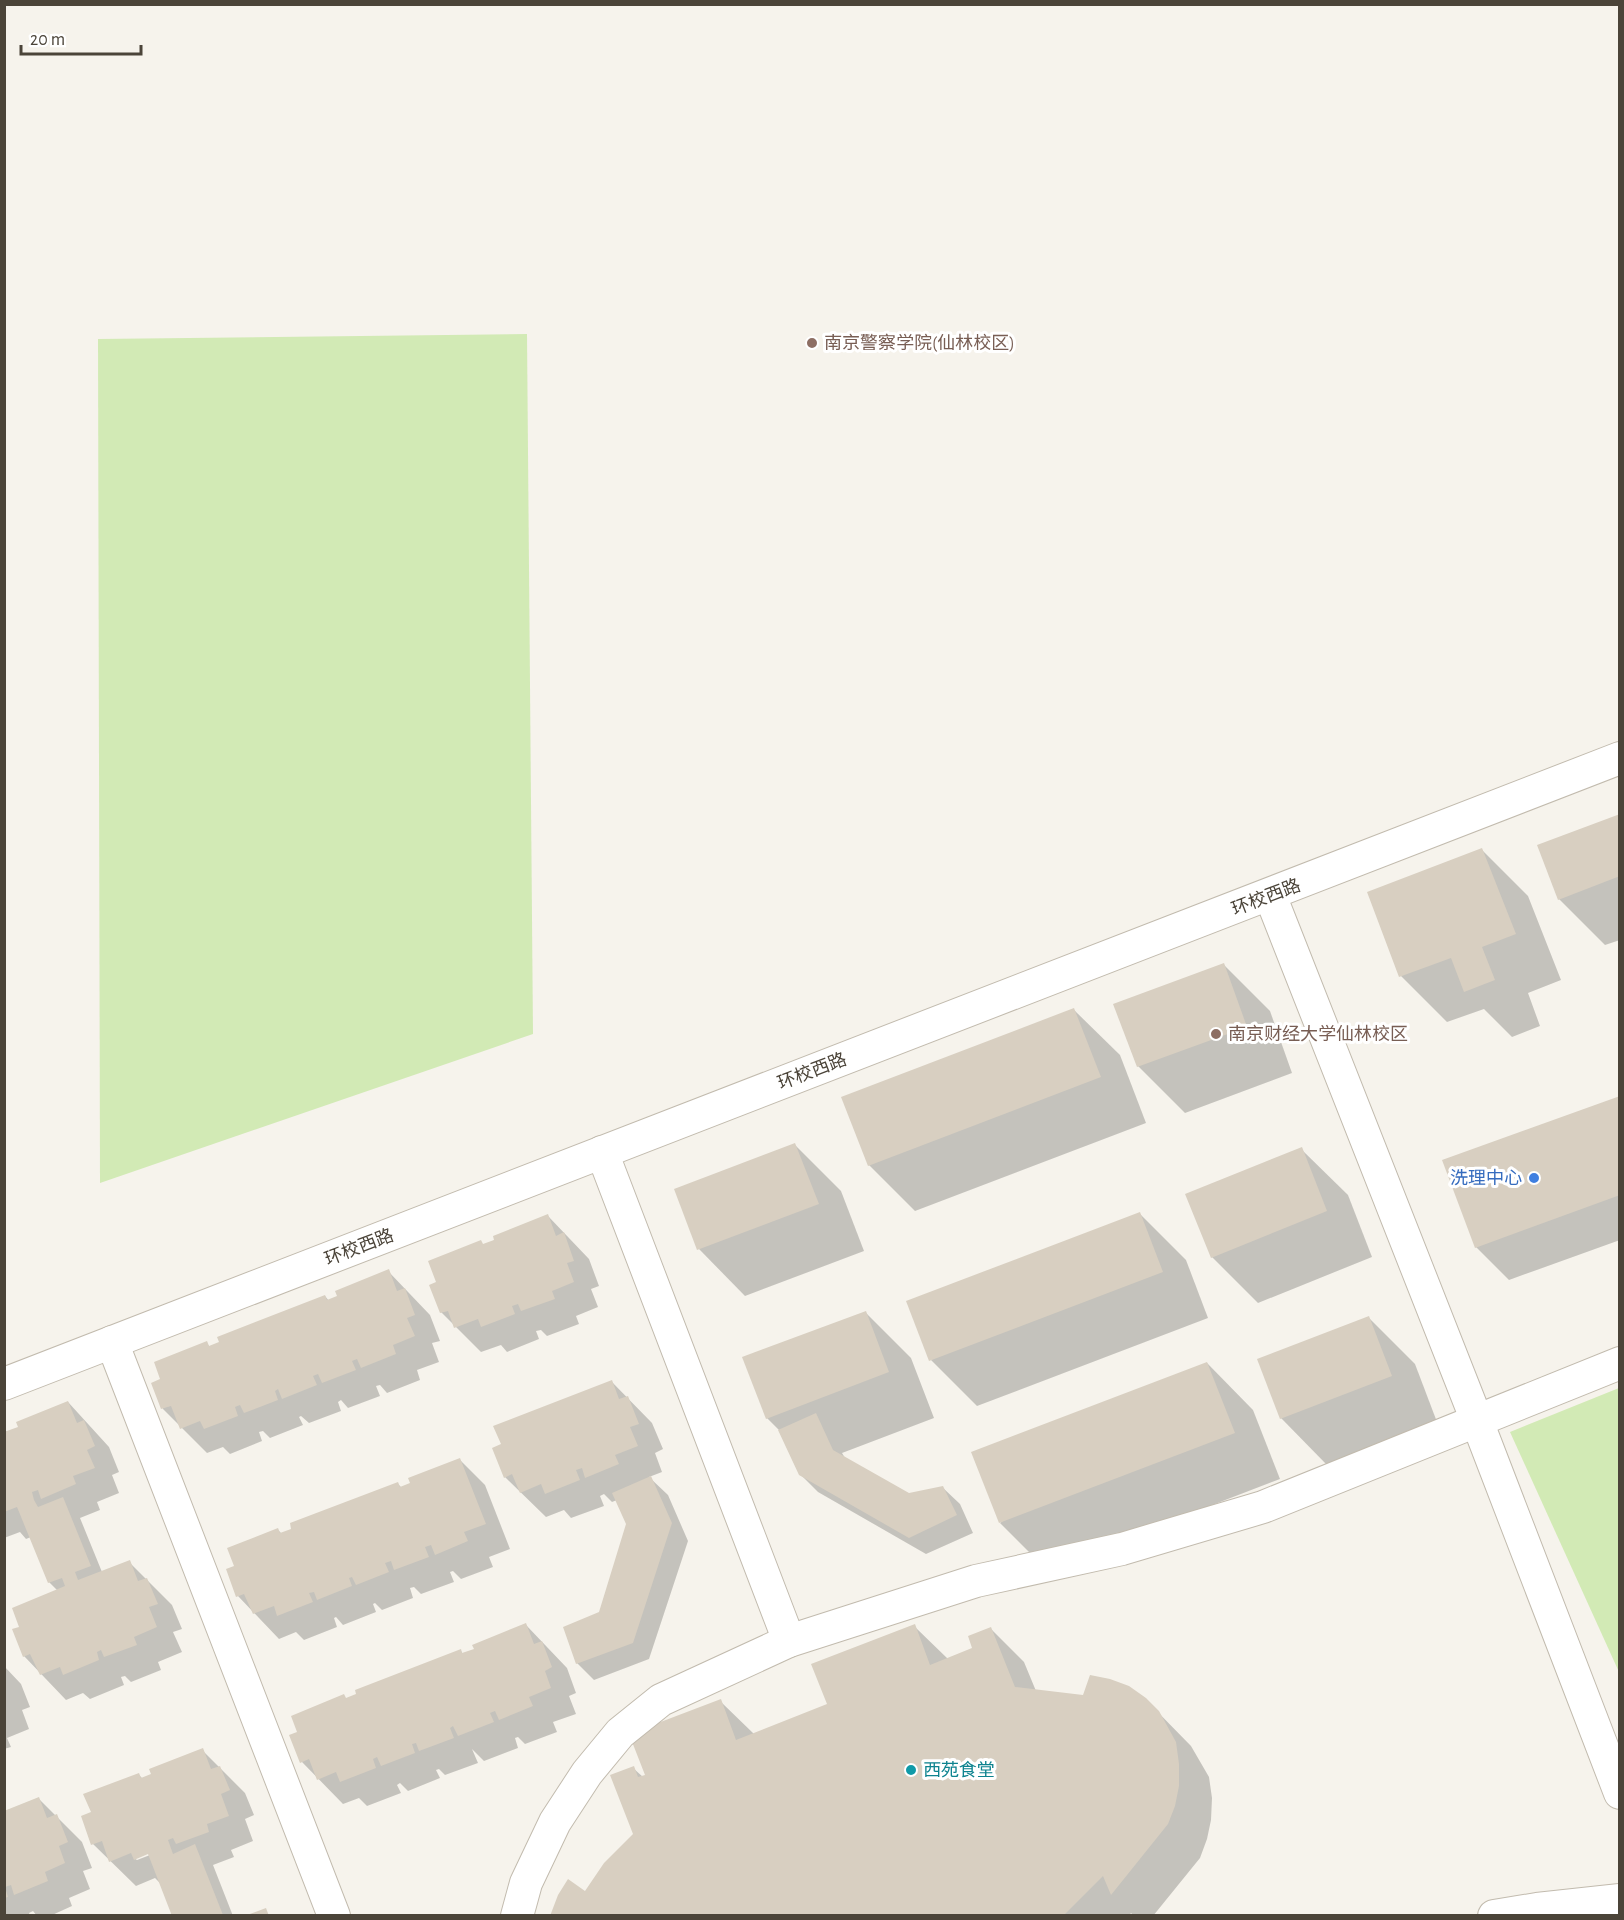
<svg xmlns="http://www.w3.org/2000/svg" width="1624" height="1920" viewBox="0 0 1624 1920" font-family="'Alegreya Sans','Noto Sans SC',sans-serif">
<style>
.green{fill:#d2eab5}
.shadow{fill:#0003;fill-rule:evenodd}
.building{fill:#d8cfc1}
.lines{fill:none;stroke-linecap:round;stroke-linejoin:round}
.street-casing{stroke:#c2bbae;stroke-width:34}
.street{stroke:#fff;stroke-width:32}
.education-dot{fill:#8d6e63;stroke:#fff;stroke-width:2}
.shop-dot{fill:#3f7fe0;stroke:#fff;stroke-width:2}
.culture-dot{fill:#0f9aa8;stroke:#fff;stroke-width:2}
.labels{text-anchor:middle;stroke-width:6;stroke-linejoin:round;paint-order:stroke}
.education-label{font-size:18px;fill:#785e54;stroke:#fff;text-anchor:start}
.street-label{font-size:18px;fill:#4b4439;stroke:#fff}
.shop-label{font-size:18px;fill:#366cbe;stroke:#fff;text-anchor:end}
.culture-label{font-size:18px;fill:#0d838f;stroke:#fff;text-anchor:start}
</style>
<rect width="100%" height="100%" fill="#f6f3ec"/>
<g class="green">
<path d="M527 334 533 1034 100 1183 98 339Z"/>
<path d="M1619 1388V1672L1510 1432Z"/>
</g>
<g class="shadow">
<path d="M1620 816V940L1605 945 1559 899Z"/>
<path d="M1482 850 1528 896 1561 980 1528 993 1540 1026 1512 1037 1484 1009 1447 1022 1401 976Z"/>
<path d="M1224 965 1270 1011 1292 1073 1185 1113 1138 1066Z"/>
<path d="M1073 1009 1120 1055 1146 1123 915 1211 869 1165Z"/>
<path d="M1620 1098V1240L1509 1280 1476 1247Z"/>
<path d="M795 1145 841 1191 864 1251 745 1296 699 1249 676 1189Z"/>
<path d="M1301 1149 1348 1195 1372 1257 1258 1303 1212 1257Z"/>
<path d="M1140 1214 1186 1260 1208 1318 977 1406 931 1360Z"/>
<path d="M548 1216 589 1259 599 1286 591 1289 598 1307 576 1316 579 1324 547 1336 541 1330 536 1331 539 1339 507 1352 501 1345 481 1352 441 1312 438 1283 484 1245Z"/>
<path d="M388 1271 430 1315 440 1341 432 1343 439 1362 417 1370 420 1380 387 1393 380 1385 376 1386 380 1396 348 1408 341 1400 338 1402 341 1411 309 1423 301 1416 299 1417 303 1425 270 1438 263 1431 259 1432 262 1441 230 1454 223 1447 207 1453 163 1409 153 1384 162 1380 206 1343 210 1347 325 1296 329 1301Z"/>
<path d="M865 1312 911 1358 934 1418 842 1453 845 1458 909 1494 942 1487 960 1504 973 1533 926 1554 818 1492 800 1474 780 1431 767 1418Z"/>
<path d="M1369 1318 1415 1364 1437 1422 1327 1465 1281 1418Z"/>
<path d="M1207 1363 1253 1410 1280 1479 1046 1569 1000 1523Z"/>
<path d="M611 1381 652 1423 663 1449 655 1453 662 1472 649 1477 668 1495 688 1541 649 1659 594 1680 577 1663 600 1613 628 1524 617 1500 612 1502 604 1494 600 1496 604 1506 571 1518 564 1510 546 1517 505 1477Z"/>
<path d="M68 1402 109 1447 119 1472 112 1475 119 1493 97 1502 100 1510 80 1518 102 1572 129 1562 172 1605 182 1629 173 1632 182 1652 158 1662 161 1670 131 1682 125 1676 121 1677 124 1685 90 1699 83 1693 66 1700 24 1656 21 1628 58 1591 49 1582 31 1537 26 1539 20 1532 4 1538V1429L8 1433Z"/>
<path d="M460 1460 485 1485 510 1549 489 1557 493 1567 461 1579 453 1571 450 1572 454 1582 421 1594 414 1587 410 1588 413 1598 382 1610 375 1603 373 1604 376 1612 343 1625 336 1617 334 1618 337 1627 304 1640 296 1632 279 1639 238 1596 236 1567 278 1530 282 1534 397 1483 402 1488Z"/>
<path d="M526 1625 567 1668 576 1693 569 1696 576 1714 553 1722 557 1732 525 1744 518 1737 515 1738 518 1748 484 1761 472 1749 478 1763 445 1775 439 1769 436 1770 440 1778 408 1791 400 1783 397 1785 401 1793 367 1806 359 1798 343 1804 302 1762 299 1732 347 1700 461 1651 463 1654 476 1650Z"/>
<path d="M914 1626 948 1659 974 1649 991 1629 1024 1662 1036 1691 1084 1697 1145 1699 1191 1746 1209 1777 1212 1798 1211 1820 1207 1839 1200 1858 1153 1916H1134L1131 1913 1129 1916H553L585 1893 634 1835 633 1768 643 1777 647 1776 720 1701 754 1734 829 1705Z"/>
<path d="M4 1666 21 1684 30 1707 22 1710 29 1729 7 1738 11 1747 4 1749Z"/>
<path d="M202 1750 245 1793 254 1815 245 1819 253 1841 231 1850 234 1857 213 1865 233 1916H174L162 1885 155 1878 136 1886 93 1844V1813L138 1774 143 1779ZM162 1847 163 1850 137 1860 134 1858Z"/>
<path d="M39 1799 82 1842 92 1868 83 1871 90 1889 69 1898 72 1906 50 1916H37L33 1911 29 1913 30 1916H4V1812Z"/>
</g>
<g class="building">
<path d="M1620 814V876L1558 900 1537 845Z"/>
<path d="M1482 848 1516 934 1482 947 1495 980 1464 992 1451 958 1399 977 1367 892Z"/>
<path d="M1224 963 1247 1027 1137 1067 1113 1004Z"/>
<path d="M1074 1008 1101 1077 868 1166 841 1097Z"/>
<path d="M1620 1096V1195L1475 1248 1442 1160Z"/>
<path d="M795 1143 819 1204 697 1250 674 1189Z"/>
<path d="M1302 1147 1327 1211 1211 1258 1185 1194Z"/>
<path d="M1140 1212 1163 1272 929 1361 906 1301Z"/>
<path d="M548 1214 556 1236 564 1232 574 1261 567 1263 574 1282 552 1291 555 1299 521 1311 518 1304 512 1306 515 1314 481 1327 478 1319 454 1328 448 1311 440 1313 429 1285 436 1282 428 1261 481 1240 483 1244 494 1240 493 1236Z"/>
<path d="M389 1269 397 1291 405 1288 415 1315 407 1318 415 1336 393 1345 396 1354 361 1368 357 1359 352 1361 356 1370 322 1383 318 1374 313 1376 317 1385 282 1399 278 1389 275 1391 278 1400 244 1413 240 1405 235 1407 238 1416 204 1429 200 1421 180 1429 171 1406 161 1409 151 1383 160 1379 154 1362 207 1341 209 1346 219 1342 217 1337 325 1295 327 1300 337 1296 335 1291Z"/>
<path d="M866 1311 889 1372 766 1419 742 1357Z"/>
<path d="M1369 1316 1392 1376 1280 1419 1257 1359Z"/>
<path d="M1207 1362 1235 1433 999 1523 971 1452Z"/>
<path d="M612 1380 619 1399 628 1396 639 1424 630 1427 638 1446 615 1455 619 1464 585 1478 582 1468 576 1470 580 1480 545 1494 541 1484 520 1493 512 1474 504 1478 492 1448 501 1444 493 1426Z"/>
<path d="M68 1401 77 1423 84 1420 95 1446 87 1450 95 1468 73 1476 76 1484 41 1499 38 1490 32 1492 34 1500 38 1507 63 1497 91 1566 75 1572 78 1580 130 1560 138 1581 147 1578 158 1604 149 1607 157 1627 134 1637 137 1645 104 1657 101 1650 97 1652 99 1660 63 1675 60 1667 40 1675 30 1654 23 1657 12 1629 19 1627 12 1608 65 1586 62 1578 48 1583 17 1507 4 1512V1432L18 1427 16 1422Z"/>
<path d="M816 1413 833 1450 909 1493 943 1486 957 1515 909 1538 799 1475 778 1430Z"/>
<path d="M460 1458 486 1524 464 1532 468 1541 435 1555 431 1545 425 1547 429 1557 394 1570 391 1561 385 1563 389 1572 356 1585 352 1577 349 1578 352 1586 317 1600 314 1592 309 1593 313 1602 277 1616 274 1606 253 1614 244 1594 236 1597 226 1569 234 1566 227 1548 278 1528 280 1533 291 1529 290 1523 398 1482 400 1487 410 1483 408 1478Z"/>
<path d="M651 1476 672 1523 633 1643 576 1664 563 1627 599 1612 626 1524 612 1493Z"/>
<path d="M526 1623 534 1644 542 1641 552 1667 545 1671 551 1688 529 1697 533 1706 499 1720 495 1711 490 1713 494 1722 458 1736 453 1726 450 1728 454 1738 419 1751 416 1743 412 1744 415 1753 381 1766 377 1757 373 1759 376 1768 340 1782 336 1772 317 1780 309 1759 300 1763 289 1735 297 1732 291 1716 344 1694 346 1698 356 1694 355 1690 461 1649 462 1653 474 1649 472 1645Z"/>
<path d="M915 1624 930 1665 972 1648 968 1636 991 1627 1015 1687 1083 1695 1090 1675 1110 1679 1129 1686 1146 1698 1159 1711 1176 1742 1179 1764V1786L1175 1806 1168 1824 1111 1895 1103 1876 1063 1916H550L558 1895 568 1879 585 1891 604 1863 633 1834 610 1775 634 1766 638 1777 645 1775 629 1734 721 1699 736 1740 827 1704 811 1664Z"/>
<path d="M203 1748 211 1769 220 1766 230 1790 221 1794 229 1816 207 1824 209 1832 176 1844 173 1838 168 1840 173 1854 195 1844 223 1915 172 1916 148 1854 134 1860 131 1853 109 1862 102 1841 91 1845 81 1816 91 1812 83 1794 139 1773 141 1778 151 1774 149 1769Z"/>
<path d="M39 1797 47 1818 57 1814 68 1842 59 1846 65 1863 45 1872 48 1881 14 1895 11 1885 5 1887 8 1897 4 1898V1811Z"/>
<path d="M266 1908 269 1916H247V1915Z"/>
</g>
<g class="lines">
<g class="street-casing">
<g id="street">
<path d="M1270 895 1477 1421 1620 1793"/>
<path d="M602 1152 789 1641"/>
<path d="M112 1342 334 1916"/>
<path d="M4 1384 1620 758"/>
<path d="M517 1916 526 1883 555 1822 587 1773 620 1733 661 1700 789 1641 976 1581 1122 1549 1263 1507 1620 1363"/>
<path d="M1494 1916 1537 1909 1620 1900"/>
</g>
</g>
<use href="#street" class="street"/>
</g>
<g class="education-dot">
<circle cx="812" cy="343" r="6"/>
<circle cx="1216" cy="1034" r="6"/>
</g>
<circle class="shop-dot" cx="1534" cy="1178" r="6"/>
<circle class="culture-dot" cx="911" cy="1770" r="6"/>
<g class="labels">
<g class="education-label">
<text x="824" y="349">南京警察学院(仙林校区)</text>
<text x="1228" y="1040">南京财经大学仙林校区</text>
</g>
<g class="street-label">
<text transform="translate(1266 897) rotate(-21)" y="6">环校西路</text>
<text transform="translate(812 1071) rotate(-21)" y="6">环校西路</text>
<text transform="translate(359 1247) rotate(-21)" y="6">环校西路</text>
</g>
<g class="shop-label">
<text x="1522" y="1184">洗理中心</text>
</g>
<g class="culture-label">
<text x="923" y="1776">西苑食堂</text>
</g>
</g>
<rect width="1624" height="1920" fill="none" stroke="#4b4439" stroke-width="12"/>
<path d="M21 45v9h120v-9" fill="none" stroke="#4b4439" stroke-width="3"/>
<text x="30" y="45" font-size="18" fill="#4b4439" stroke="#ffffff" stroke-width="4.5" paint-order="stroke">20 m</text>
</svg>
